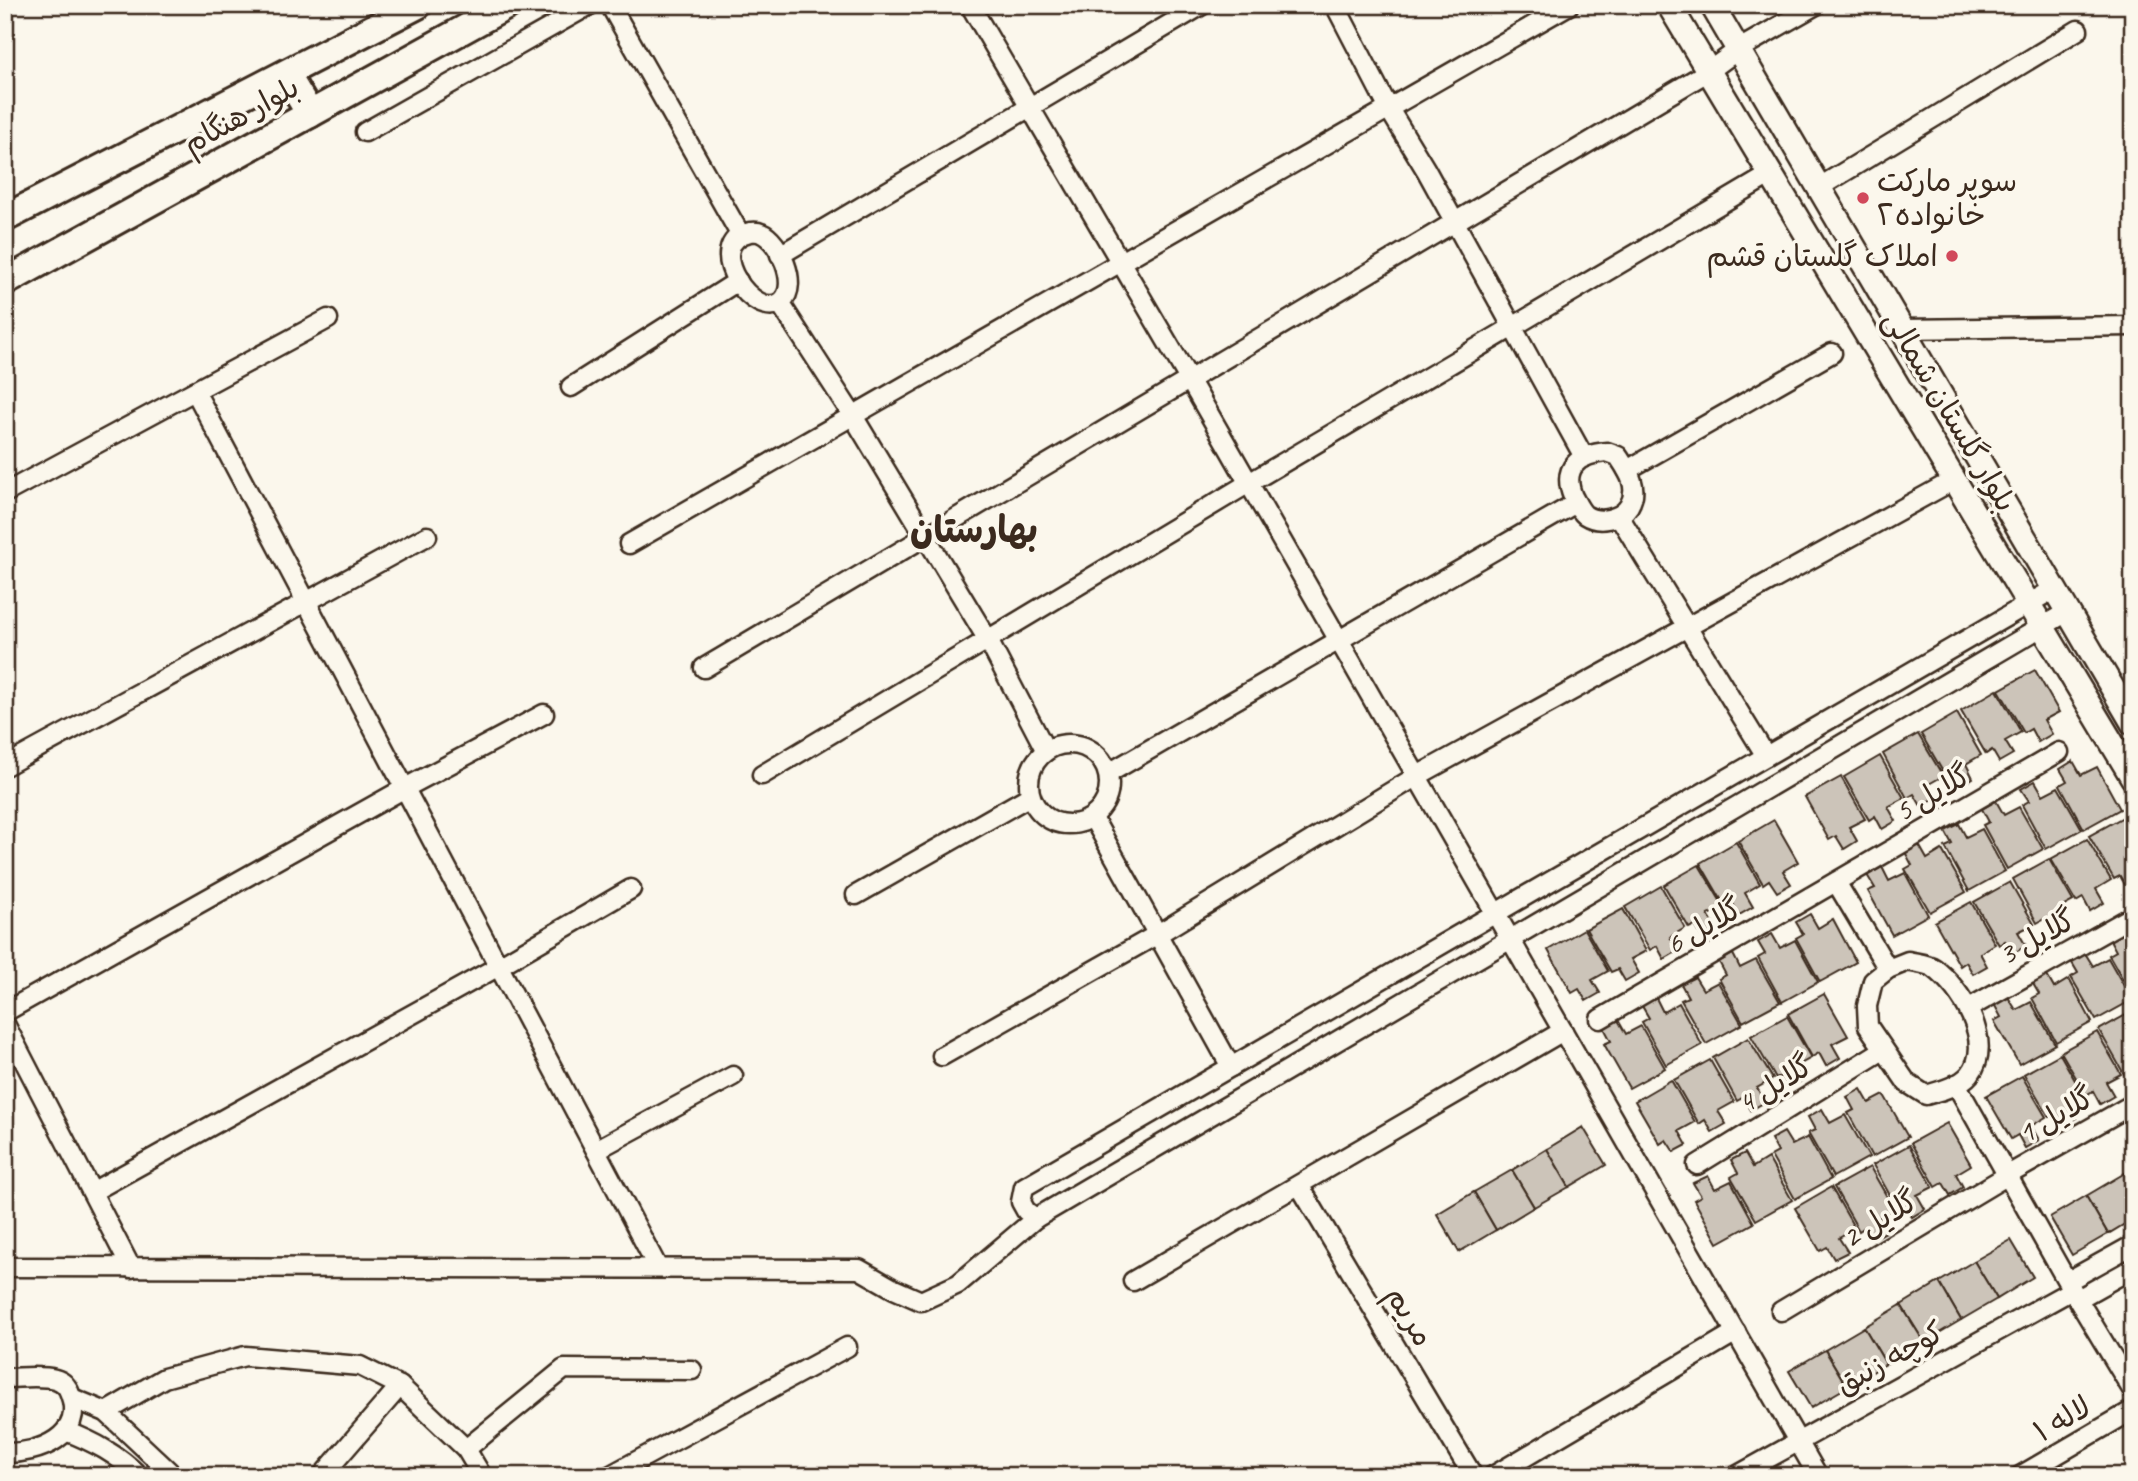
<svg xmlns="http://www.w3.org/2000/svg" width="2138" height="1481" viewBox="0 0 2138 1481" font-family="Caveat,'Playpen Sans Arabic',sans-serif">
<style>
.building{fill:#ccc4b9;stroke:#3b2a1e;stroke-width:2}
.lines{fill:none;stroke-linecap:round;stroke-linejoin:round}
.minor-casing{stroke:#3b2a1e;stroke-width:23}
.tertiary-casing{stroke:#3b2a1e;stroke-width:28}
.secondary-casing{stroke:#3b2a1e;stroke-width:32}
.minor{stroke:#fbf7ec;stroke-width:18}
.tertiary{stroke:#fbf7ec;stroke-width:23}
.secondary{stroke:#fbf7ec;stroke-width:26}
.poi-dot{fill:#d1495b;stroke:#fbf7ec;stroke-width:2.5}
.labels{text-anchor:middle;stroke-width:7;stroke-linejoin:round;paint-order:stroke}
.street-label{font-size:30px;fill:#3b2a1e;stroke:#fbf7ec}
.poi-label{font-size:30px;fill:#3b2a1e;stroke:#fbf7ec;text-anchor:start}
.district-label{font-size:37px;font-weight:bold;fill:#3b2a1e;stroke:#fbf7ec}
</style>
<rect width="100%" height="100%" fill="#fbf7ec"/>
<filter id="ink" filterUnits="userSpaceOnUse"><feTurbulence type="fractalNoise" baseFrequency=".0143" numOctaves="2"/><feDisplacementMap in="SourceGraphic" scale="14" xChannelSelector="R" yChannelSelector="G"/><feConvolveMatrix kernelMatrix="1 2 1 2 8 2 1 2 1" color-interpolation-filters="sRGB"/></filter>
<g filter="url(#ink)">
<g class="building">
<path d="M2035 670 2059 712 2044 720 2052 734 2038 742 2031 729 2024 733 1999 690Z"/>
<path d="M1997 690 2021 732 2005 741 2013 754 1999 762 1992 750 1986 754 1961 711Z"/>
<path d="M1957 713 1981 755 1966 764 1973 778 1960 786 1953 773 1946 777 1921 734Z"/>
<path d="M1918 734 1943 776 1927 785 1935 798 1921 806 1914 794 1907 798 1883 754Z"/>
<path d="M1880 756 1904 798 1888 807 1896 821 1882 829 1875 816 1869 820 1844 777Z"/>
<path d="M2073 761 2081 775 2097 767 2120 809 2084 829 2060 785 2067 781 2060 769Z"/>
<path d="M1841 777 1865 819 1849 827 1857 841 1844 849 1836 836 1829 840 1805 797Z"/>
<path d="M2035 781 2043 795 2058 787 2082 829 2046 849 2022 805 2029 801 2021 789Z"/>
<path d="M1996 801 2004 815 2019 807 2043 849 2007 869 1983 825 1989 822 1982 809Z"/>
<path d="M2125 816 2133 830V885L2127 888 2120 876 2114 879 2089 836Z"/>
<path d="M1774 820 1798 862 1783 871 1791 884 1777 892 1769 880 1763 884 1738 841Z"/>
<path d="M1959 824 1966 837 1982 829 2005 871 1969 891 1945 847 1952 844 1945 831Z"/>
<path d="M2087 839 2111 880 2096 889 2104 903 2090 911 2083 898 2076 902 2051 859Z"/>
<path d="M1736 842 1760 884 1745 893 1753 907 1739 915 1732 902 1725 906 1700 863Z"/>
<path d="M1919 845 1927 859 1942 850 1966 892 1930 912 1905 869 1912 865 1905 852Z"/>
<path d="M2049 859 2073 901 2057 910 2065 924 2051 931 2044 919 2037 923 2013 879Z"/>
<path d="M1699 865 1724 907 1708 915 1716 929 1702 937 1695 925 1689 928 1664 885Z"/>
<path d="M1882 867 1889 881 1905 873 1928 915 1892 935 1868 891 1875 888 1867 875Z"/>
<path d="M2010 882 2034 924 2018 932 2026 946 2012 954 2005 941 1999 945 1974 902Z"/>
<path d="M1661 886 1685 928 1670 937 1678 951 1664 959 1657 946 1650 950 1625 907Z"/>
<path d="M1971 902 1995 944 1980 953 1987 966 1973 974 1966 962 1960 966 1935 922Z"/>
<path d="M1623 909 1646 951 1631 959 1639 973 1625 981 1618 969 1611 972 1586 929Z"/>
<path d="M1810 914 1818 928 1833 919 1856 962 1820 982 1796 938 1803 934 1796 922Z"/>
<path d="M1584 929 1608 971 1592 980 1600 993 1586 1001 1579 989 1572 993 1548 950Z"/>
<path d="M2123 931 2131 944 2133 943V997L2109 955 2116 951 2109 938Z"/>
<path d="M1772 934 1780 948 1795 940 1818 982 1782 1002 1758 958 1765 954 1758 942Z"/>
<path d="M2085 953 2093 966 2108 958 2132 1000 2096 1020 2071 977 2078 973 2071 961Z"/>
<path d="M1733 954 1740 968 1756 960 1780 1002 1743 1022 1719 979 1726 975 1719 962Z"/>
<path d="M2046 974 2054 988 2069 979 2092 1022 2056 1042 2032 998 2039 994 2032 982Z"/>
<path d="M1695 977 1703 990 1718 982 1742 1024 1706 1044 1681 1000 1688 997 1681 984Z"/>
<path d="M1824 994 1848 1036 1832 1044 1840 1058 1826 1066 1819 1053 1812 1057 1788 1014Z"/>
<path d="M2008 997 2016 1010 2031 1002 2055 1044 2019 1064 1994 1021 2001 1017 1994 1004Z"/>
<path d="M1656 998 1663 1012 1679 1003 1702 1045 1666 1065 1642 1022 1649 1018 1642 1006Z"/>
<path d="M2133 1011V1073L2131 1070 2124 1074 2099 1030Z"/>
<path d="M1787 1016 1811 1058 1795 1067 1803 1080 1789 1088 1782 1076 1776 1079 1751 1036Z"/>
<path d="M1618 1020 1626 1034 1641 1026 1665 1068 1629 1088 1604 1044 1611 1041 1604 1028Z"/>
<path d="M2097 1032 2121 1074 2106 1082 2114 1096 2100 1104 2093 1091 2086 1095 2061 1052Z"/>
<path d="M1748 1038 1773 1079 1757 1088 1765 1102 1751 1110 1744 1097 1737 1101 1713 1058Z"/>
<path d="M2060 1054 2084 1096 2069 1105 2077 1118 2063 1126 2056 1114 2049 1117 2024 1074Z"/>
<path d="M1710 1060 1734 1102 1718 1111 1726 1124 1712 1132 1705 1120 1699 1124 1674 1080Z"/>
<path d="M2022 1076 2046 1117 2031 1126 2039 1140 2025 1148 2018 1135 2011 1139 1986 1096Z"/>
<path d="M1671 1080 1695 1122 1679 1131 1687 1145 1674 1152 1666 1140 1660 1144 1635 1101Z"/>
<path d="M1861 1089 1869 1103 1884 1095 1908 1137 1872 1157 1848 1113 1854 1110 1847 1097Z"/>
<path d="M1822 1109 1830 1123 1845 1115 1869 1157 1833 1177 1808 1133 1815 1130 1808 1117Z"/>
<path d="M1947 1123 1971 1165 1956 1174 1963 1187 1950 1195 1943 1183 1936 1187 1911 1143Z"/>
<path d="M1583 1127 1606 1165 1569 1187 1547 1149Z"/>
<path d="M1784 1132 1792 1145 1808 1137 1831 1179 1795 1199 1771 1156 1778 1152 1771 1139Z"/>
<path d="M1909 1145 1933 1187 1917 1195 1925 1209 1912 1217 1904 1204 1897 1208 1873 1165Z"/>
<path d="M1547 1149 1569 1187 1534 1207 1512 1170Z"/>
<path d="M1745 1153 1753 1167 1768 1158 1792 1200 1756 1220 1731 1177 1738 1173 1731 1160Z"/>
<path d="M1870 1167 1894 1209 1879 1218 1886 1232 1873 1239 1865 1227 1859 1231 1834 1187Z"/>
<path d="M2133 1168V1186L2125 1173Z"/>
<path d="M1512 1170 1534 1207 1496 1230 1474 1192Z"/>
<path d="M2125 1173 2133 1186V1219L2108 1234 2086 1196Z"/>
<path d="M1708 1176 1715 1189 1731 1181 1754 1223 1718 1243 1694 1200 1701 1196 1693 1183Z"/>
<path d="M1831 1187 1855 1229 1839 1238 1848 1252 1834 1259 1827 1247 1820 1251 1795 1208Z"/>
<path d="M1474 1192 1496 1230 1459 1252 1437 1214Z"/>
<path d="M2086 1196 2108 1234 2072 1255 2050 1217Z"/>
<path d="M2011 1240 2033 1277 1997 1299 1974 1261Z"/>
<path d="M1974 1261 1997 1299 1961 1320 1939 1282Z"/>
<path d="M1939 1282 1961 1320 1924 1342 1901 1305Z"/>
<path d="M1901 1305 1924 1342 1886 1364 1864 1327Z"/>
<path d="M1864 1327 1886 1364 1847 1387 1825 1350Z"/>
<path d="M1825 1350 1847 1387 1811 1408 1789 1371Z"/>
<path d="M1579 1467 1584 1476H1563Z"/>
</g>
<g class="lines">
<g class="minor-casing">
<g id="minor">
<path d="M610 5 740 234"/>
<path d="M970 5 1189 379 1818 1476"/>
<path d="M1335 5 1389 109 1426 170 1584 457"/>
<path d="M365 132 590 5"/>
<path d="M1818 188 2078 30"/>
<path d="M750 232C753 232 757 231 761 233 779 240 800 285 782 301 756 325 698 244 750 232Z"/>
<path d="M780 255 1202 5"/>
<path d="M780 303 853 416 988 640 1046 751"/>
<path d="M1901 329 2133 326"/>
<path d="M571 387 738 281"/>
<path d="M195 391 658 1268"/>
<path d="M1607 452 1618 456C1628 471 1640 487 1629 506 1621 519 1599 524 1585 515 1580 511 1576 502 1573 497 1561 467 1579 454 1607 452Z"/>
<path d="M1627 470 1832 353"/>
<path d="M5 493 328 319"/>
<path d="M1619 516 1766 756"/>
<path d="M629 544 1569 5"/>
<path d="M704 668 1709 71 1739 49 1816 5"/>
<circle cx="1069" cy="784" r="40"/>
<path d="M5 766 427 536"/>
<path d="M1109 773 1576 503"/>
<path d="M762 775 1249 483 1771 174"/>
<path d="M1093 818 1231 1067"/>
<path d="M1836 882 1888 969"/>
<path d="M856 895 1030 796"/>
<path d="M1908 961C1916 963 1928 964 1934 968 1961 988 1995 1042 1970 1074 1960 1086 1940 1091 1926 1095L1907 1083 1868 1026 1867 1006 1873 981 1888 969Z"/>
<path d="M1969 1008 2133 916"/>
<path d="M5 1012 405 788 544 714"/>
<path d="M1600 1019 2059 752"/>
<path d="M5 1024 131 1268"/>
<path d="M942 1056 1158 934 1417 776 1954 480"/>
<path d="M1956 1084 2072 1290 2133 1391"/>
<path d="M596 1150 733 1076"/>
<path d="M1697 1165 1883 1050"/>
<path d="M1299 1185 1473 1476"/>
<path d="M92 1192 499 966 631 889"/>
<path d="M1036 1218 1026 1211 1021 1202 1024 1187 2054 589"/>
<path d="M5 1267 859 1269 894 1289 921 1301 958 1284 1036 1218 2067 612"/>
<path d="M1133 1281 1563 1031"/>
<path d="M2068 1281 2133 1245"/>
<path d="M2078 1299 2133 1268"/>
<path d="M1781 1311 2008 1175 2133 1104"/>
<path d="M5 1378C20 1378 41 1375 55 1379 63 1381 68 1387 70 1394 86 1436 38 1454 5 1453"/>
<path d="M72 1398 106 1412 174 1476"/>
<path d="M106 1412 164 1378 245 1356 360 1366 400 1386 466 1449 482 1476"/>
<path d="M66 1431C94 1442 117 1454 139 1476"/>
<path d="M466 1449 564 1369 692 1370"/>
<path d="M322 1476 400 1386"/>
<path d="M609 1476 847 1347"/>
<path d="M1493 1476 1736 1332"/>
<path d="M1736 1476 2072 1290"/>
<path d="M2020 1476 2133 1410"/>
</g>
</g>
<g class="tertiary-casing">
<g id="tertiary">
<path d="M1669 5 2133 778"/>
<path d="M1712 5 2133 723"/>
</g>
</g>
<g class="secondary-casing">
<g id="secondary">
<path d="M286 74 310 114"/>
<path d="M5 218 418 5"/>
<path d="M5 282 508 5"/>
</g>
</g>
<use href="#minor" class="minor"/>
<use href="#tertiary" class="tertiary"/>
<use href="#secondary" class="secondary"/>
</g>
</g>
<g class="poi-dot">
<circle cx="1863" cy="198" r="7"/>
<circle cx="1952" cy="256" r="7"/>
</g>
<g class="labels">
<g class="street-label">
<text transform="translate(241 115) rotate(-29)" y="10">بلوار هنگام</text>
<text transform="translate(1950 411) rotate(59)" y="10">بلوار گلستان شمالی</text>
<text transform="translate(1933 793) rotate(-30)" y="10">گلایل 5</text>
<text transform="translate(1704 926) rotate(-30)" y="10">گلایل 6</text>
<text transform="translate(2037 937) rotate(-29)" y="10">گلایل 3</text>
<text transform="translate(1775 1084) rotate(-32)" y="10">گلایل 4</text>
<text transform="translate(2056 1115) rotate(-30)" y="10">گلایل 1</text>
<text transform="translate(1880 1219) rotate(-31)" y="10">گلایل 2</text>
<text transform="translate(1410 1316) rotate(59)" y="10">مریم</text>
<text transform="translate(1890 1358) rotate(-29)" y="10">کوچه زنبق</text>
<text transform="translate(2062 1419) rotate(-30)" y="10">لاله ۱</text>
</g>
<g class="poi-label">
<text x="1877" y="191">سوپر ماركت<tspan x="1877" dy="34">خانواده٢</tspan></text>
<text x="1938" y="266" text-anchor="end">املاک گلستان قشم</text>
</g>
<g class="district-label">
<text x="974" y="542">بهارستان</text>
</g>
</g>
<rect width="2138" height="1481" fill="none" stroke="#fbf7ec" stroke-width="28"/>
<rect x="14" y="14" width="2110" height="1453" fill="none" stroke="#3b2a1e" stroke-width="2.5" filter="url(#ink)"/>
</svg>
